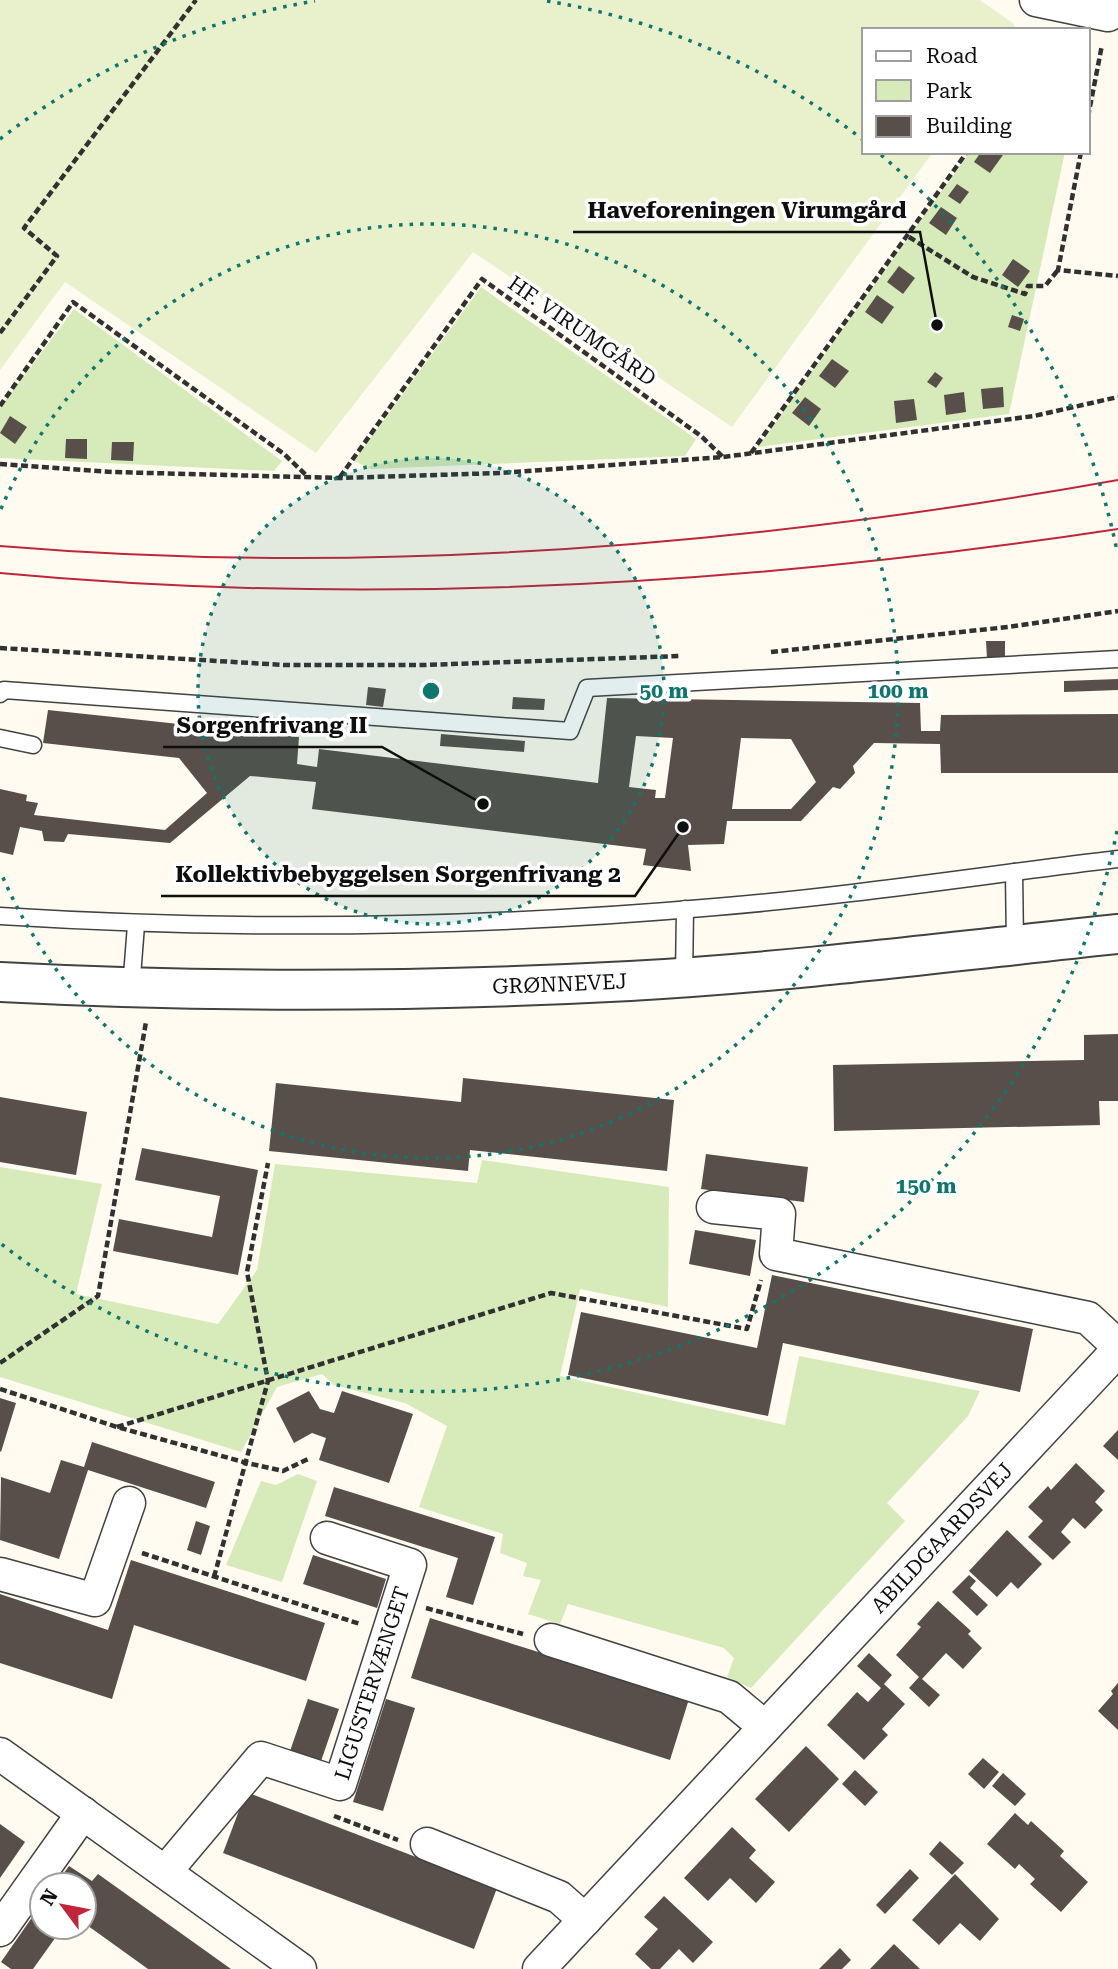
<svg xmlns="http://www.w3.org/2000/svg" width="1118" height="1969" viewBox="0 0 1118 1969" font-family="'Roboto Serif',serif">
<style>
.green{fill:#d7eaba}
.pitch{fill:#e8f1cc}
.building{fill:#584f4b;fill-rule:evenodd}
.lines{fill:none;stroke-linecap:round;stroke-linejoin:round}
.service-casing{stroke:#424242;stroke-width:19}
.minor-casing{stroke:#424242;stroke-width:35}
.tertiary-casing{stroke:#424242;stroke-width:42}
.path{stroke:#313131;stroke-width:4.5;stroke-dasharray:7 3.5;stroke-linecap:butt}
.service{stroke:#fff;stroke-width:16}
.minor{stroke:#fff;stroke-width:32}
.tertiary{stroke:#fff;stroke-width:38}
.tram{stroke:#c1253a;stroke-width:2}
.ring{fill:none;stroke:#0f766e;stroke-width:3.5;stroke-dasharray:3.5 7}
.labels{text-anchor:middle;stroke-width:7;stroke-linejoin:round;paint-order:stroke}
.street-label{font-size:21px;fill:#0f0f0f;stroke:#fff}
.centre{fill:#0f766e;stroke:#fff;stroke-width:3.5}
.ring-label{font-size:21px;text-anchor:middle;font-weight:bold;fill:#0f766e;stroke:#fff;stroke-width:7;stroke-linejoin:round;paint-order:stroke}
.leader{fill:none;stroke:#0f0f0f;stroke-width:2.5}
.callout-dot{fill:#0f0f0f;stroke:#fff;stroke-width:2.5}
.callout-label{font-size:23px;text-anchor:middle;font-weight:bold;fill:#0f0f0f;stroke:#fff;stroke-width:7;stroke-linejoin:round;paint-order:stroke}
</style>
<rect width="100%" height="100%" fill="#fffbf1"/>
<g class="green">
<path d="M970 152H1065L1009 414 758 447Z"/>
<path d="M481 287 696 439 685 456 371 469 354 461Z"/>
<path d="M74 309 282 461 274 471 0 458V408Z"/>
<path d="M482 1160 669 1187 668 1307 580 1289 560 1376 785 1425 799 1356 980 1391 968 1416 887 1503 905 1521 751 1688 727 1677 734 1658 724 1648 568 1604 560 1624 528 1614 541 1580 523 1576 527 1563 500 1553 503 1534 419 1507 447 1426 405 1403 334 1385 322 1374 277 1387 241 1452 0 1377V1167L102 1184 76 1294 218 1324 257 1270 275 1164 477 1183Z"/>
<path d="M298 1474 317 1481 282 1582 226 1565 261 1481 276 1485Z"/>
</g>
<path class="pitch" d="M0 0H980L1014 24 1016 30H864V152H933L732 427 473 252 316 453 65 282 0 370Z"/>
<g class="building">
<path d="M981 152 1003 155 990 173 974 162Z"/>
<path d="M957 184 969 192 960 204 948 196Z"/>
<path d="M941 207 957 218 946 235 929 223Z"/>
<path d="M1013 259 1030 271 1018 287 1002 275Z"/>
<path d="M899 266 915 278 903 294 887 282Z"/>
<path d="M877 295 894 307 882 324 865 312Z"/>
<path d="M1012 315 1024 319 1020 331 1008 327Z"/>
<path d="M832 359 849 371 835 388 819 376Z"/>
<path d="M935 372 943 378 936 388 927 382Z"/>
<path d="M1003 387 1004 407 983 409 981 389Z"/>
<path d="M964 392 966 412 946 415 944 395Z"/>
<path d="M805 397 821 409 809 426 792 413Z"/>
<path d="M914 399 917 420 896 423 894 401Z"/>
<path d="M10 416 27 427 15 444 0 433Z"/>
<path d="M66 439H87V459L65 458Z"/>
<path d="M112 442H134L133 461 111 460Z"/>
<path d="M986 641H1005V658L987 659Z"/>
<path d="M1118 679V690L1064 692V681Z"/>
<path d="M368 687 386 689 383 707 366 705Z"/>
<path d="M513 697 545 699 544 710 512 709Z"/>
<path d="M607 698 920 703 921 731H940L941 715 1118 714V773H941L940 744 874 743 853 766 855 773 840 789 833 787 801 821H727L724 844 688 845 691 871 643 865 646 849 312 809 316 782 250 776 170 843 68 834 64 842 44 841 42 831 20 827 13 855 0 852V789L27 795 26 801 38 803 34 815 165 830 207 793 179 758 43 743 48 710 299 737 297 764 317 767 319 749 598 783ZM636 736 673 738 665 798H655L656 790 629 787ZM741 738 791 739 816 782 791 809H732Z"/>
<path d="M441 734 525 741 524 752 440 746Z"/>
<path d="M1118 1034V1101H1099L1100 1125 834 1131 833 1065 1084 1060V1035Z"/>
<path d="M463 1078 674 1100 667 1171 470 1150 468 1171 269 1151 276 1083 461 1102Z"/>
<path d="M0 1097 87 1112 76 1175 0 1162Z"/>
<path d="M142 1148 258 1170 238 1275 113 1251 119 1219 212 1237 220 1196 135 1180Z"/>
<path d="M706 1154 808 1167 804 1202 701 1189Z"/>
<path d="M695 1230 756 1240 750 1276 689 1264Z"/>
<path d="M772 1275 1033 1329 1020 1392 783 1343 768 1416 568 1375 581 1312 757 1348Z"/>
<path d="M309 1391 320 1409 334 1413 342 1391 413 1414 389 1483 319 1460 326 1438 312 1433 294 1443 276 1408Z"/>
<path d="M0 1398 16 1403 1 1452 0 1451Z"/>
<path d="M1118 1430V1460L1103 1446Z"/>
<path d="M92 1442 215 1482 206 1508 88 1470 59 1559 0 1540 1 1477 50 1493 61 1460 84 1467Z"/>
<path d="M1076 1463 1105 1491 1095 1502 1103 1510 1085 1529 1073 1518 1061 1532 1071 1542 1053 1560 1028 1537 1043 1521 1028 1507 1048 1486 1051 1490Z"/>
<path d="M334 1487 495 1537 473 1605 446 1597 458 1558 325 1516Z"/>
<path d="M196 1521 210 1526 201 1555 187 1550Z"/>
<path d="M1007 1530 1042 1564 1018 1589 1011 1582 997 1597 969 1571Z"/>
<path d="M313 1555 386 1579 377 1608 303 1584Z"/>
<path d="M131 1560 325 1623 306 1681 134 1625 112 1699 0 1663V1594L108 1630Z"/>
<path d="M969 1575 976 1581 970 1588 988 1605 977 1616 952 1592Z"/>
<path d="M938 1601 971 1631 968 1634 982 1648 963 1669 946 1653 922 1679 940 1695 929 1707 909 1688 919 1677 896 1655 921 1627 917 1624Z"/>
<path d="M430 1618 689 1699 670 1760 411 1678Z"/>
<path d="M869 1653 892 1675 884 1684 905 1704 882 1729 888 1735 864 1760 827 1725 857 1692 868 1702 881 1688 857 1666Z"/>
<path d="M1118 1683V1730L1098 1711 1113 1694 1111 1691Z"/>
<path d="M308 1699 339 1709 320 1764 289 1754Z"/>
<path d="M386 1699 415 1708 383 1811 353 1802Z"/>
<path d="M806 1746 839 1779 789 1832 755 1799Z"/>
<path d="M983 1758 999 1772 984 1789 968 1774Z"/>
<path d="M855 1770 878 1792 865 1806 842 1784Z"/>
<path d="M1003 1773 1026 1794 1015 1806 992 1786Z"/>
<path d="M246 1792 497 1888 474 1949 223 1853Z"/>
<path d="M1015 1813 1028 1825 1031 1821 1064 1851 1060 1856 1088 1882 1061 1912 1030 1884 1035 1879 1019 1864 1015 1869 987 1844Z"/>
<path d="M0 1824 25 1842 0 1878Z"/>
<path d="M732 1827 756 1850 749 1858 775 1882 756 1903 730 1878 708 1901 684 1878Z"/>
<path d="M940 1841 964 1863 952 1875 929 1854Z"/>
<path d="M69 1866 92 1881 98 1874 231 1969H148L84 1923V1885H55Z"/>
<path d="M910 1869 919 1878 885 1914 876 1905Z"/>
<path d="M955 1874 999 1919 980 1941 960 1923 939 1945 912 1920Z"/>
<path d="M664 1896 713 1942 693 1963 679 1949 660 1969H651L635 1954 658 1929 644 1917Z"/>
<path d="M42 1903V1927H63L33 1969H11L1 1962Z"/>
<path d="M894 1944 920 1969H870Z"/>
<path d="M840 1948 851 1960 842 1969H819Z"/>
</g>
<g class="lines">
<g class="service-casing">
<g id="service">
<path d="M0 694 4 690 570 731 587 688 1118 659"/>
<path d="M0 738 33 745"/>
<path d="M1014 872 1015 945"/>
<path d="M0 916C239 931 477 928 715 907 850 896 984 875 1118 859"/>
<path d="M684 977 685 909"/>
<path d="M131 989 136 925"/>
</g>
</g>
<g class="minor-casing">
<g id="minor">
<path d="M1036 0 1108 15 1111 0"/>
<path d="M713 1207 779 1214 776 1254 1088 1318 1118 1346"/>
<path d="M0 1574 95 1600 129 1503"/>
<path d="M551 1640 729 1697 765 1727"/>
<path d="M0 1754 300 1969"/>
<path d="M427 1844 559 1897 585 1920"/>
<path id="s1" d="M165 1872 261 1758 340 1784 410 1565 327 1538"/>
<path d="M0 1930 83 1813"/>
<path id="s2" d="M539 1969 1118 1350"/>
</g>
</g>
<g class="tertiary-casing">
<g id="tertiary">
<path id="s3" d="M0 982C210 993 420 992 630 981 793 972 956 951 1118 934"/>
</g>
</g>
<g class="path">
<path d="M1088 117 1102 45"/>
<path d="M1081 152 1058 270 1118 276"/>
<path d="M909 237 973 277 1025 294 1028 286H1045L1058 270"/>
<path d="M0 333 57 256 24 228 196 0"/>
<path d="M0 406 73 302 284 454 307 476"/>
<path d="M751 453 967 152"/>
<path d="M0 464 112 472 340 478 500 473 723 457 1034 416 1118 397"/>
<path d="M340 477 482 279 701 436 723 457"/>
<path d="M0 648 285 665H426L679 656"/>
<path d="M771 652 1008 627 1118 611"/>
<path d="M0 1363 98 1296 146 1022"/>
<path d="M0 1389 117 1427 247 1463 283 1471 308 1459"/>
<path d="M117 1427 551 1293 747 1329 761 1280"/>
<path d="M142 1553 360 1624"/>
<path d="M214 1577 268 1381 247 1272 268 1163"/>
<path d="M426 1608 523 1634"/>
<path d="M334 1816 398 1840"/>
</g>
<use href="#service" class="service"/>
<use href="#minor" class="minor"/>
<use href="#tertiary" class="tertiary"/>
<g class="tram">
<path d="M0 546C374 577 750 546 1118 480"/>
<path d="M0 573C372 608 749 585 1118 529"/>
</g>
</g>
<circle cx="431" cy="691" r="233" fill="#0f766e" fill-opacity=".12"/>
<g class="ring">
<circle cx="431" cy="691" r="233"/>
<path d="M1 509A467 467 0 1 1 1 873"/>
<path d="M1117 831A700 700 0 0 1 0 1243M0 139A700 700 0 0 1 315 1M547 1A700 700 0 0 1 862 139M881 155A700 700 0 0 1 1117 551"/>
</g>
<g class="labels">
<g class="street-label">
<text transform="translate(582 331) rotate(35)" y="7">HF. VIRUMGÅRD</text>
<text dy="7" stroke="none"><textPath href="#s3" startOffset="560">GRØNNEVEJ</textPath></text>
<text dy="7" stroke="none"><textPath href="#s2" startOffset="590">ABILDGAARDSVEJ</textPath></text>
<text dy="7" stroke="none"><textPath href="#s1" startOffset="338">LIGUSTERVÆNGET</textPath></text>
</g>
</g>
<circle cx="431" cy="691" r="10" class="centre"/>
<g class="ring-label">
<text x="664" y="698">50 m</text>
<text x="898" y="698">100 m</text>
<text x="926" y="1193">150 m</text>
</g>
<path class="leader" d="M937 325L920 232H573M483 804L382 747H163M683 827L635 896H161"/>
<g class="callout-dot">
<circle cx="937" cy="325" r="7"/>
<circle cx="483" cy="804" r="7"/>
<circle cx="683" cy="827" r="7"/>
</g>
<g class="callout-label">
<text x="747" y="218">Haveforeningen Virumgård</text>
<text x="272" y="733">Sorgenfrivang II</text>
<text x="398" y="882">Kollektivbebyggelsen Sorgenfrivang 2</text>
</g>
<rect x="862" y="28" width="228" height="126" fill="#ffffff" stroke="#9f9f9f" stroke-width="2"/>
<rect x="876" y="51" width="35" height="10" fill="#ffffff" stroke="#9f9f9f" stroke-width="2"/>
<text x="926" y="63" font-size="21" fill="#0f0f0f">Road</text>
<rect x="876" y="80" width="35" height="21" fill="#d7eaba" stroke="#9f9f9f" stroke-width="2"/>
<text x="926" y="98" font-size="21" fill="#0f0f0f">Park</text>
<rect x="876" y="116" width="35" height="21" fill="#584f4b" stroke="#9f9f9f" stroke-width="2"/>
<text x="926" y="133" font-size="21" fill="#0f0f0f">Building</text>
<g transform="translate(63 1906) rotate(302)"><circle r="33" fill="#ffffff" stroke="#9f9f9f" stroke-width="2"/>
<path d="M0-5L12 26L0 18L-12 26Z" fill="#c1253a"/>
<text y="-10" font-size="19" font-weight="bold" text-anchor="middle" fill="#0f0f0f">N</text>
</g>
</svg>
